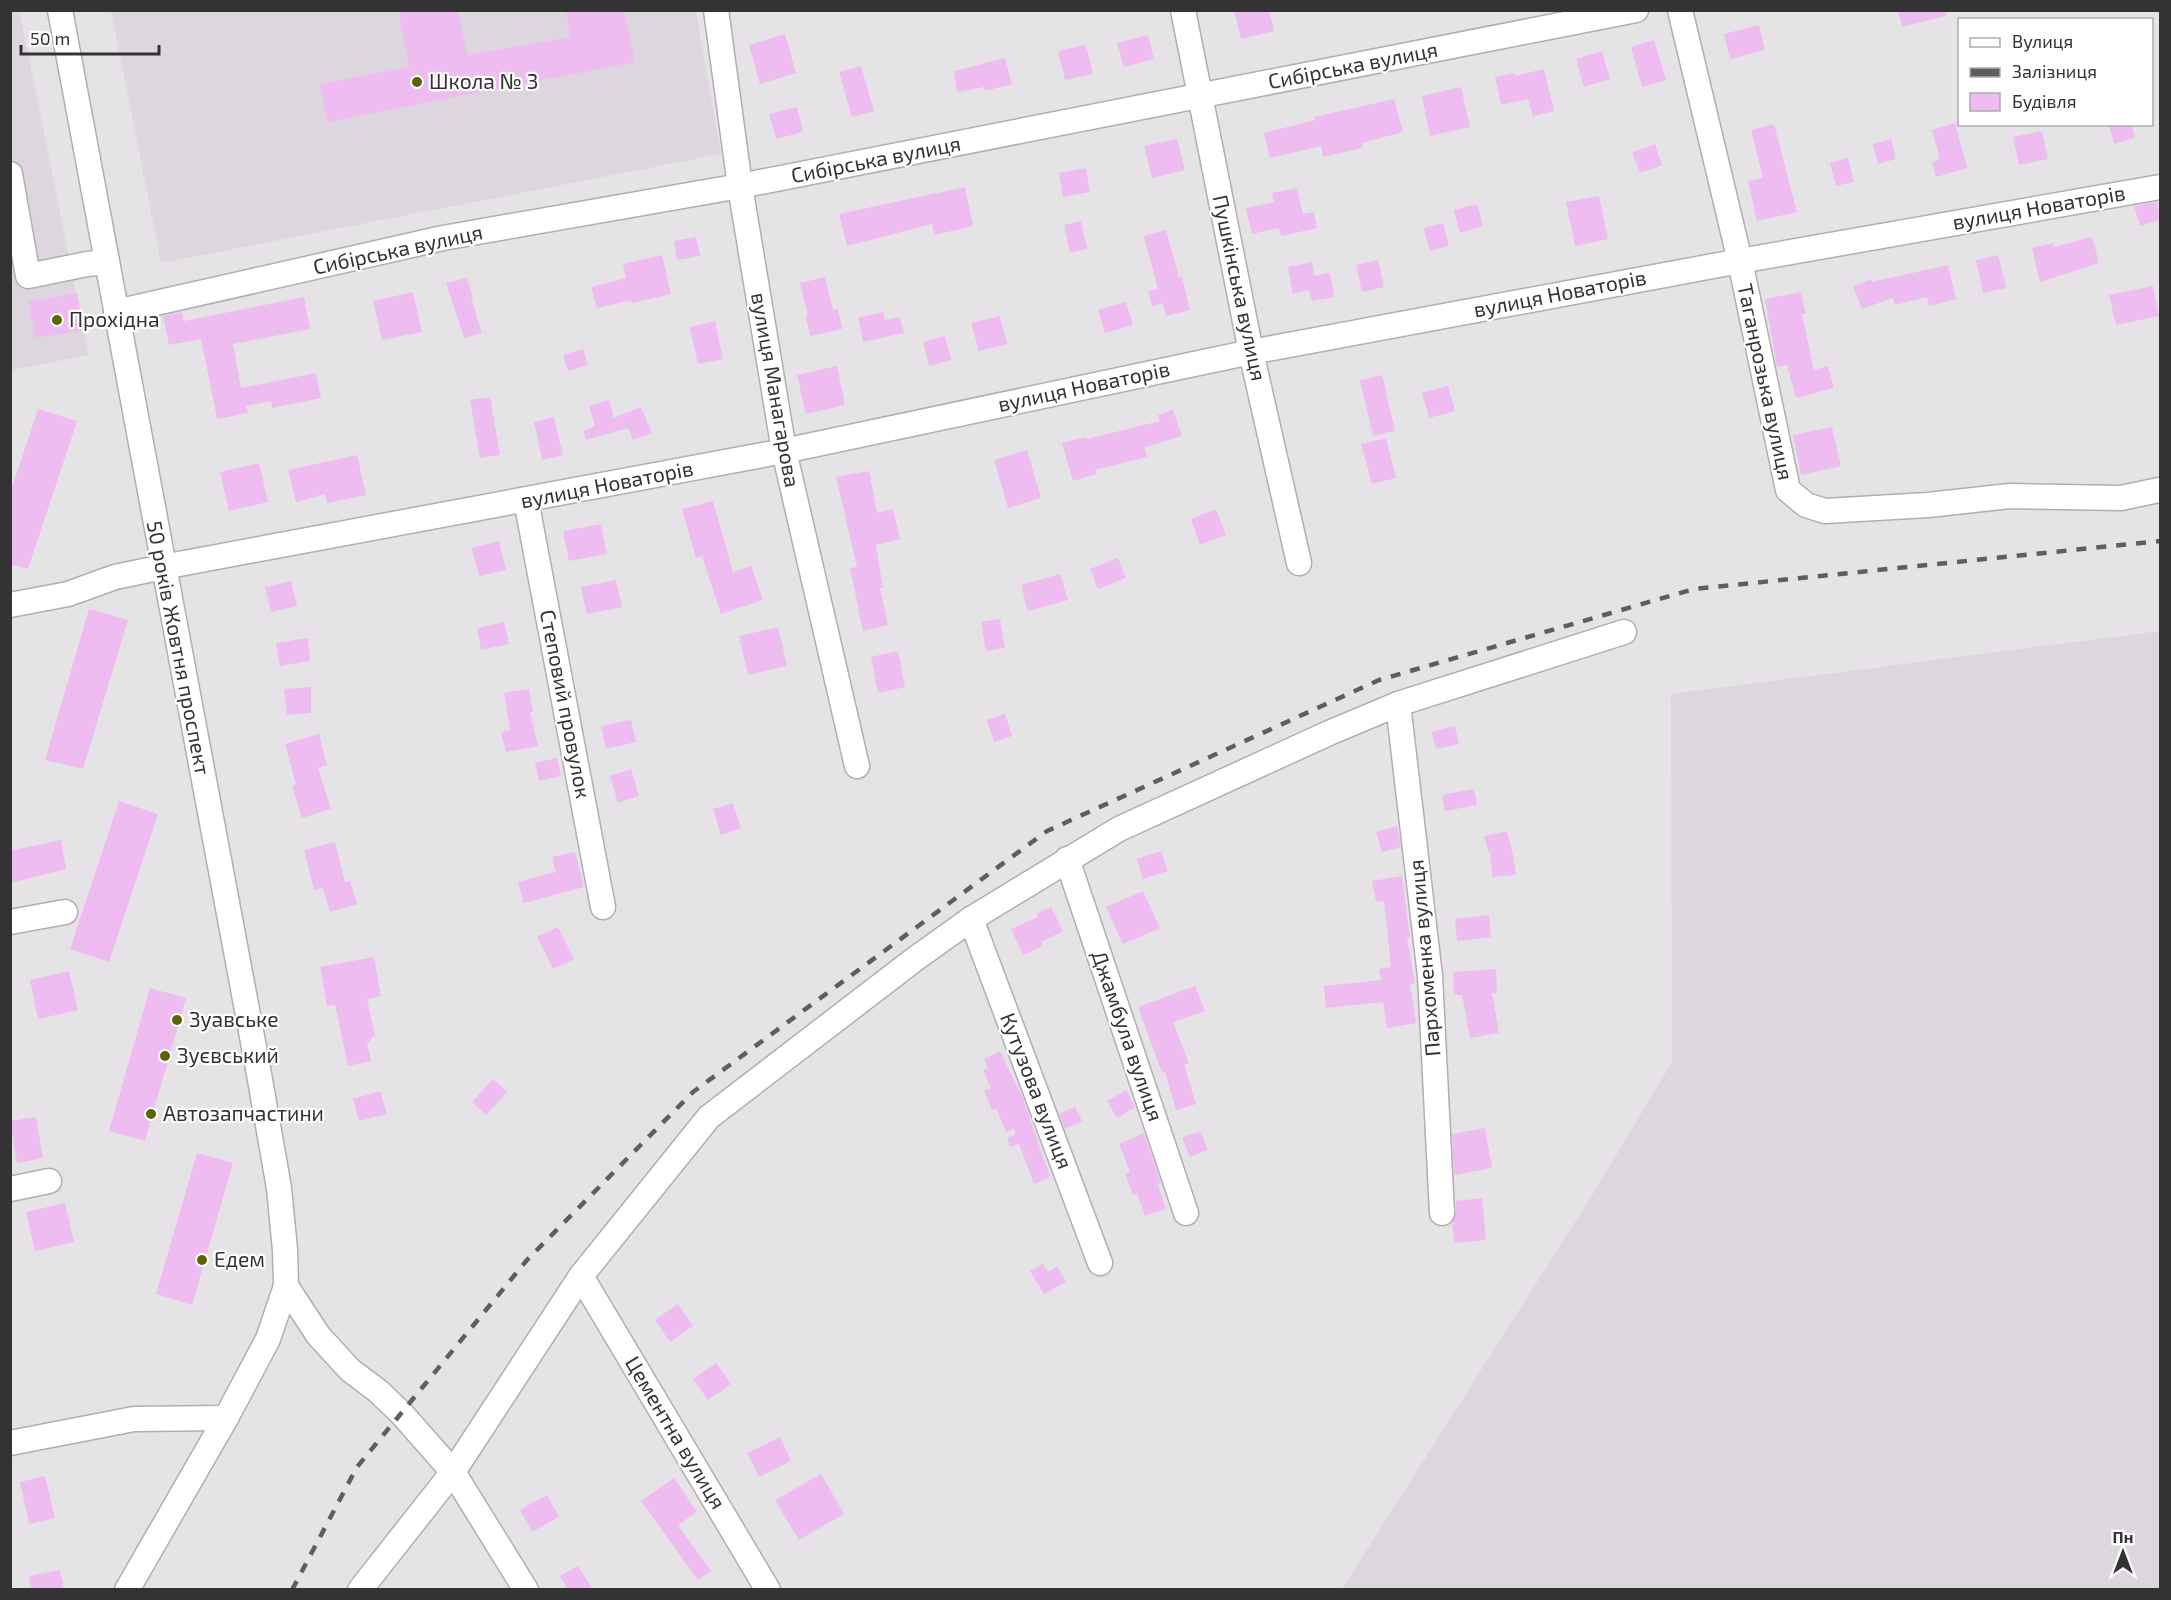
<svg xmlns="http://www.w3.org/2000/svg" width="2171" height="1600" viewBox="0 0 2171 1600" font-family="'Exo 2',sans-serif">
<style>
.built{fill:#ded6de}
.building{fill:#efbcf1}
.lines{fill:none;stroke-linecap:round;stroke-linejoin:round}
.minor-casing{stroke:#b1aeb1;stroke-width:27}
.minor{stroke:#fff;stroke-width:24}
.rail{stroke:#5f5e5f;stroke-width:4.5;stroke-dasharray:10 10;stroke-linecap:butt}
.poi-dot{fill:#5c6300;stroke:#fff;stroke-width:2}
.labels{text-anchor:middle;stroke-width:4.5;stroke-linejoin:round;paint-order:stroke}
.street-label{font-size:21px;fill:#343334;stroke:#fff}
.poi-label{font-size:21px;fill:#343334;stroke:#fff;text-anchor:start}
</style>
<rect width="100%" height="100%" fill="#e5e3e6"/>
<g class="built">
<path d="M19 10 89 355 11 370 10 11Z"/>
<path d="M111 11H696L721 154 161 263Z"/>
<path d="M2160 631V1589H1342L1596 1189 1672 1062 1671 694Z"/>
</g>
<g class="building">
<path d="M398 10H457L468 55 570 37 566 10H624L635 62 327 122 320 84 409 67Z"/>
<path d="M1234 10H1269L1274 31 1241 39Z"/>
<path d="M1898 10H1946V16L1902 27Z"/>
<path d="M1759 25 1765 50 1730 59 1724 34Z"/>
<path d="M785 34 796 73 760 84 749 45Z"/>
<path d="M1148 35 1154 59 1124 67 1117 43Z"/>
<path d="M1654 40 1666 80 1642 87 1631 47Z"/>
<path d="M1086 45 1093 74 1065 80 1058 51Z"/>
<path d="M1602 51 1610 79 1584 87 1576 59Z"/>
<path d="M1005 58 1012 84 985 91 984 87 957 92 954 71Z"/>
<path d="M861 66 874 111 852 117 839 72Z"/>
<path d="M1544 69 1554 111 1533 116 1528 99 1501 105 1495 77 1514 73 1515 76Z"/>
<path d="M1461 87 1470 127 1430 136 1422 96Z"/>
<path d="M1394 99 1403 132 1362 143 1363 148 1323 157 1321 146 1270 158 1264 133 1315 120V117Z"/>
<path d="M797 107 803 132 776 139 769 114Z"/>
<path d="M1955 123 1967 168 1936 177 1932 162 1940 159 1932 130Z"/>
<path d="M1774 124 1797 212 1757 221 1748 181 1763 178 1751 130Z"/>
<path d="M2109 124H2132L2135 138 2114 144Z"/>
<path d="M2042 131 2048 159 2019 165 2013 137Z"/>
<path d="M1177 139 1185 170 1152 178 1144 146Z"/>
<path d="M1891 139 1896 159 1878 164 1873 144Z"/>
<path d="M1655 144 1662 165 1640 173 1632 153Z"/>
<path d="M1848 158 1854 182 1836 186 1830 163Z"/>
<path d="M1086 168 1090 192 1063 197 1059 173Z"/>
<path d="M965 187 973 226 934 235 932 224 847 246 839 214Z"/>
<path d="M1297 188 1303 214 1314 212 1317 228 1281 236 1279 228 1252 234 1246 208 1274 202 1272 193Z"/>
<path d="M1599 196 1608 239 1575 246 1566 202Z"/>
<path d="M2157 202 2160 220 2140 226 2134 206Z"/>
<path d="M1477 204 1483 226 1460 233 1454 210Z"/>
<path d="M1081 221 1087 249 1070 253 1064 225Z"/>
<path d="M1443 223 1449 246 1430 251 1424 228Z"/>
<path d="M1166 230 1179 277H1182L1190 310 1166 316 1163 303 1152 306 1148 291 1158 289 1144 236Z"/>
<path d="M696 237 700 256 677 260 674 241Z"/>
<path d="M2092 237 2099 263 2040 282 2032 248 2054 243V247Z"/>
<path d="M662 255 671 294 632 303 631 300 597 308 591 287 626 278 623 264Z"/>
<path d="M1998 255 2006 288 1983 293 1976 260Z"/>
<path d="M1378 260 1384 287 1362 292 1356 265Z"/>
<path d="M1312 262 1314 276 1330 273 1334 297 1312 301 1309 290 1293 294 1288 267Z"/>
<path d="M1948 265 1956 299 1929 306 1927 297 1895 305 1893 298 1862 309 1853 287 1871 279 1872 282Z"/>
<path d="M825 277 833 310 838 309 842 329 810 336 806 317 808 316 800 283Z"/>
<path d="M467 278 473 298H471L482 333 464 338 446 283Z"/>
<path d="M2153 286 2159 316 2116 325 2109 295Z"/>
<path d="M413 292 422 332 382 340 373 301Z"/>
<path d="M1801 292 1806 313 1802 314 1814 370 1828 366 1834 388 1796 398 1787 365 1777 367 1765 299Z"/>
<path d="M77 293 84 330 35 338 29 302Z"/>
<path d="M304 297 310 329 233 344 241 388 316 373 321 398 272 408 271 401 246 406 248 413 217 419 201 339 169 345 163 316 182 312 184 321Z"/>
<path d="M1126 302 1133 325 1105 333 1098 310Z"/>
<path d="M883 312 885 320 900 317 904 333 863 342 858 318Z"/>
<path d="M1000 316 1007 344 979 351 971 323Z"/>
<path d="M715 321 723 359 698 364 690 327Z"/>
<path d="M945 336 951 360 929 366 923 342Z"/>
<path d="M583 349 588 365 568 371 563 355Z"/>
<path d="M837 366 845 405 806 414 797 375Z"/>
<path d="M1382 375 1395 431 1373 436 1360 380Z"/>
<path d="M1448 386 1455 411 1429 418 1422 393Z"/>
<path d="M490 397 500 455 480 458 470 400Z"/>
<path d="M609 400 614 418 641 407 652 433 633 440 628 428 586 440 583 431 595 426 589 406Z"/>
<path d="M38 409 77 421 28 569 10 564V493Z"/>
<path d="M1173 410 1182 436 1145 447 1147 457 1095 470 1097 474 1073 481 1062 443 1086 437 1087 439 1160 421 1158 415Z"/>
<path d="M554 417 563 455 542 460 534 422Z"/>
<path d="M1832 427 1841 466 1801 475 1793 435Z"/>
<path d="M1386 438 1396 478 1372 484 1361 444Z"/>
<path d="M1027 450 1041 498 1008 508 994 460Z"/>
<path d="M357 455 366 495 327 503 325 494 296 502 288 470Z"/>
<path d="M259 463 268 502 229 511 220 472Z"/>
<path d="M869 471 877 513 893 509 900 539 876 545 883 588H880L888 625 863 631 850 568 857 567 836 477Z"/>
<path d="M713 501 733 572 751 566 763 600 721 614 702 556 696 558 682 509Z"/>
<path d="M1216 509 1226 535 1200 545 1191 519Z"/>
<path d="M601 524 607 554 569 561 563 531Z"/>
<path d="M499 541 506 570 479 576 472 548Z"/>
<path d="M1118 558 1126 578 1098 589 1090 569Z"/>
<path d="M1060 574 1068 600 1028 611 1021 585Z"/>
<path d="M616 580 622 607 587 614 581 587Z"/>
<path d="M291 581 297 606 271 612 265 587Z"/>
<path d="M89 609 128 620 83 769 45 760Z"/>
<path d="M1000 619 1005 648 986 651 981 622Z"/>
<path d="M504 622 509 644 481 650 477 628Z"/>
<path d="M778 627 787 666 748 675 739 636Z"/>
<path d="M308 638 310 661 280 666 276 643Z"/>
<path d="M898 651 905 687 878 693 871 657Z"/>
<path d="M311 687V713L287 715 284 689Z"/>
<path d="M529 689 533 712H530L538 746 506 752 501 732 510 730 504 693Z"/>
<path d="M1005 714 1012 736 994 742 987 720Z"/>
<path d="M631 720 636 742 606 749 601 726Z"/>
<path d="M1455 726 1459 744 1436 749 1432 732Z"/>
<path d="M319 734 327 765 318 768 331 809 302 818 292 786 296 784 285 744Z"/>
<path d="M557 758 561 776 539 781 535 763Z"/>
<path d="M631 769 639 796 618 803 610 776Z"/>
<path d="M1474 789 1477 805 1445 811 1442 795Z"/>
<path d="M119 801 158 814 109 962 70 949Z"/>
<path d="M733 803 741 828 721 835 713 809Z"/>
<path d="M1397 826 1401 847 1382 852 1376 832Z"/>
<path d="M1507 831 1514 859 1516 875 1492 877 1490 851 1488 852 1484 836Z"/>
<path d="M61 840 66 869 10 883V851Z"/>
<path d="M335 842 345 882 350 881 357 904 330 912 323 888 314 890 304 850Z"/>
<path d="M1161 851 1168 871 1143 879 1137 859Z"/>
<path d="M575 852 584 887 524 903 518 882 556 872 552 857Z"/>
<path d="M1402 876 1410 938H1407L1415 983 1410 984 1416 1023 1387 1028 1383 1002 1326 1008 1324 986 1381 980 1379 969 1391 967 1384 901 1376 902 1372 881Z"/>
<path d="M1143 891 1160 928 1123 944 1106 907Z"/>
<path d="M1051 907 1063 931 1041 942 1043 946 1023 955 1011 929 1038 917 1036 914Z"/>
<path d="M1489 915 1491 937 1457 941 1455 919Z"/>
<path d="M558 927 574 959 553 969 537 937Z"/>
<path d="M374 957 381 996 367 999 375 1035 367 1044 371 1061 348 1066 335 1005 327 1006 320 967Z"/>
<path d="M1496 969 1497 993H1492L1499 1033 1470 1038 1462 995H1454L1453 972Z"/>
<path d="M69 971 78 1010 38 1019 30 980Z"/>
<path d="M1195 986 1205 1011 1173 1022 1189 1063 1184 1065 1196 1104 1176 1110 1165 1072 1162 1073 1138 1007Z"/>
<path d="M150 988 186 998 145 1141 109 1131Z"/>
<path d="M1000 1051 1023 1098 1050 1177 1034 1184 1019 1144 1010 1147 1007 1138 1016 1134 1014 1129 1006 1132 996 1108 992 1110 984 1091 991 1088 983 1070 988 1068 984 1059Z"/>
<path d="M493 1079 507 1092 486 1115 472 1102Z"/>
<path d="M1126 1090 1135 1107 1117 1118 1107 1101Z"/>
<path d="M380 1091 387 1114 359 1121 353 1099Z"/>
<path d="M1075 1107 1082 1121 1065 1129 1059 1114Z"/>
<path d="M36 1117 43 1158 17 1163 10 1121Z"/>
<path d="M1485 1128 1492 1168 1454 1175 1452 1134Z"/>
<path d="M1200 1131 1208 1150 1190 1157 1182 1138Z"/>
<path d="M1144 1133 1161 1184 1158 1185 1166 1209 1145 1216 1137 1193 1133 1195 1125 1174 1130 1172 1119 1144Z"/>
<path d="M197 1153 233 1163 192 1305 156 1294Z"/>
<path d="M1482 1198 1486 1240 1454 1243 1452 1222 1456 1213V1201Z"/>
<path d="M65 1203 74 1242 35 1251 26 1212Z"/>
<path d="M1043 1264 1048 1272 1057 1266 1066 1282 1044 1294 1030 1271Z"/>
<path d="M678 1304 693 1326 670 1342 655 1320Z"/>
<path d="M716 1363 731 1384 708 1400 693 1379Z"/>
<path d="M780 1437 791 1461 759 1477 747 1453Z"/>
<path d="M821 1474 844 1514 799 1540 775 1500Z"/>
<path d="M45 1476 55 1518 29 1524 20 1482Z"/>
<path d="M674 1478 697 1512 678 1525 711 1571 698 1580 641 1501Z"/>
<path d="M547 1495 559 1517 532 1532 520 1510Z"/>
<path d="M578 1566 593 1590H568L560 1576Z"/>
<path d="M60 1570 64 1590H31L29 1576Z"/>
</g>
<g class="lines">
<g class="minor-casing">
<g id="minor">
<path d="M60 10 259 1074 279 1188 285 1250 286 1286 268 1339 226 1418 127 1590"/>
<path d="M716 10 740 186 784 451 857 766"/>
<path d="M1183 10 1251 352 1299 563"/>
<path d="M1680 10 1740 261 1788 490 1806 505 1825 511 1928 505 2010 496 2121 498 2159 490"/>
<path d="M10 174 28 276 87 264 107 262"/>
<path d="M116 312 443 238 740 186 1636 10"/>
<path d="M526 500 603 907"/>
<path d="M10 605 68 594 115 577 163 567 784 451 1251 352 1740 261 2160 187"/>
<path d="M1398 704 1430 976 1442 1213"/>
<path d="M1067 859 1186 1213"/>
<path d="M971 919 1100 1263"/>
<path d="M10 922 65 912"/>
<path d="M10 1189 49 1181"/>
<path d="M581 1276 768 1590"/>
<path d="M286 1286 318 1335 350 1370 378 1391 402 1414 453 1472 526 1590"/>
<path d="M10 1443 134 1419 226 1418"/>
<path d="M360 1590 453 1472 581 1276 709 1117 915 959 971 919 1119 829 1329 733 1398 704 1624 632"/>
</g>
</g>
<use href="#minor" class="minor"/>
<path class="rail" d="M292 1590 357 1467 527 1260 693 1092 1047 831 1379 680 1694 589 2160 541"/>
</g>
<g class="poi-dot">
<circle cx="417" cy="82" r="6"/>
<circle cx="57" cy="320" r="6"/>
<circle cx="177" cy="1020" r="6"/>
<circle cx="165" cy="1056" r="6"/>
<circle cx="151" cy="1114" r="6"/>
<circle cx="202" cy="1260" r="6"/>
</g>
<g class="labels">
<g class="street-label">
<text transform="translate(1353 66) rotate(-11)" y="7">Сибірська вулиця</text>
<text transform="translate(876 160) rotate(-11)" y="7">Сибірська вулиця</text>
<text transform="translate(2039 208) rotate(-10)" y="7">вулиця Новаторів</text>
<text transform="translate(398 250) rotate(-12)" y="7">Сибірська вулиця</text>
<text transform="translate(1239 288) rotate(78)" y="7">Пушкінська вулиця</text>
<text transform="translate(1560 294) rotate(-11)" y="7">вулиця Новаторів</text>
<text transform="translate(1765 382) rotate(78)" y="7">Таганрозька вулиця</text>
<text transform="translate(1084 387) rotate(-12)" y="7">вулиця Новаторів</text>
<text transform="translate(775 390) rotate(80)" y="7">вулиця Манагарова</text>
<text transform="translate(607 485) rotate(-11)" y="7">вулиця Новаторів</text>
<text transform="translate(178 648) rotate(79)" y="7">50 років Жовтня проспект</text>
<text transform="translate(565 704) rotate(79)" y="7">Степовий провулок</text>
<text transform="translate(1425 958) rotate(-95)" y="7">Пархоменка вулиця</text>
<text transform="translate(1127 1036) rotate(71)" y="7">Джамбула вулиця</text>
<text transform="translate(1036 1091) rotate(69)" y="7">Кутузова вулиця</text>
<text transform="translate(675 1433) rotate(59)" y="7">Цементна вулиця</text>
</g>
<g class="poi-label">
<text x="429" y="89">Школа № 3</text>
<text x="69" y="327">Прохідна</text>
<text x="189" y="1027">Зуавське</text>
<text x="177" y="1063">Зуєвський</text>
<text x="163" y="1121">Автозапчастини</text>
<text x="214" y="1267">Едем</text>
</g>
</g>
<rect width="2171" height="1600" fill="none" stroke="#343334" stroke-width="24"/>
<rect x="1958" y="18" width="195" height="108" fill="#ffffff" stroke="#aeadae" stroke-width="1.5"/>
<rect x="1970" y="38" width="30" height="9" fill="#ffffff" stroke="#aeadae" stroke-width="1.5"/>
<text x="2012" y="48" font-size="18" fill="#343334">Вулиця</text>
<rect x="1970" y="68" width="30" height="9" fill="#5f5e5f" stroke="#aeadae" stroke-width="1.5"/>
<text x="2012" y="78" font-size="18" fill="#343334">Залізниця</text>
<rect x="1970" y="93" width="30" height="18" fill="#efbcf1" stroke="#aeadae" stroke-width="1.5"/>
<text x="2012" y="108" font-size="18" fill="#343334">Будівля</text>
<g transform="translate(2123 1552)" stroke="#ffffff" stroke-width="4.5" paint-order="stroke">
<path d="M0-4.5L10 22L0 15L-10 22Z" fill="#343334"/>
<text y="-9" font-size="16" font-weight="bold" text-anchor="middle" fill="#343334">Пн</text>
</g>
<path d="M21 45v9h138v-9" fill="none" stroke="#343334" stroke-width="3"/>
<text x="30" y="45" font-size="18" fill="#343334" stroke="#ffffff" stroke-width="4.5" paint-order="stroke">50 m</text>
</svg>
